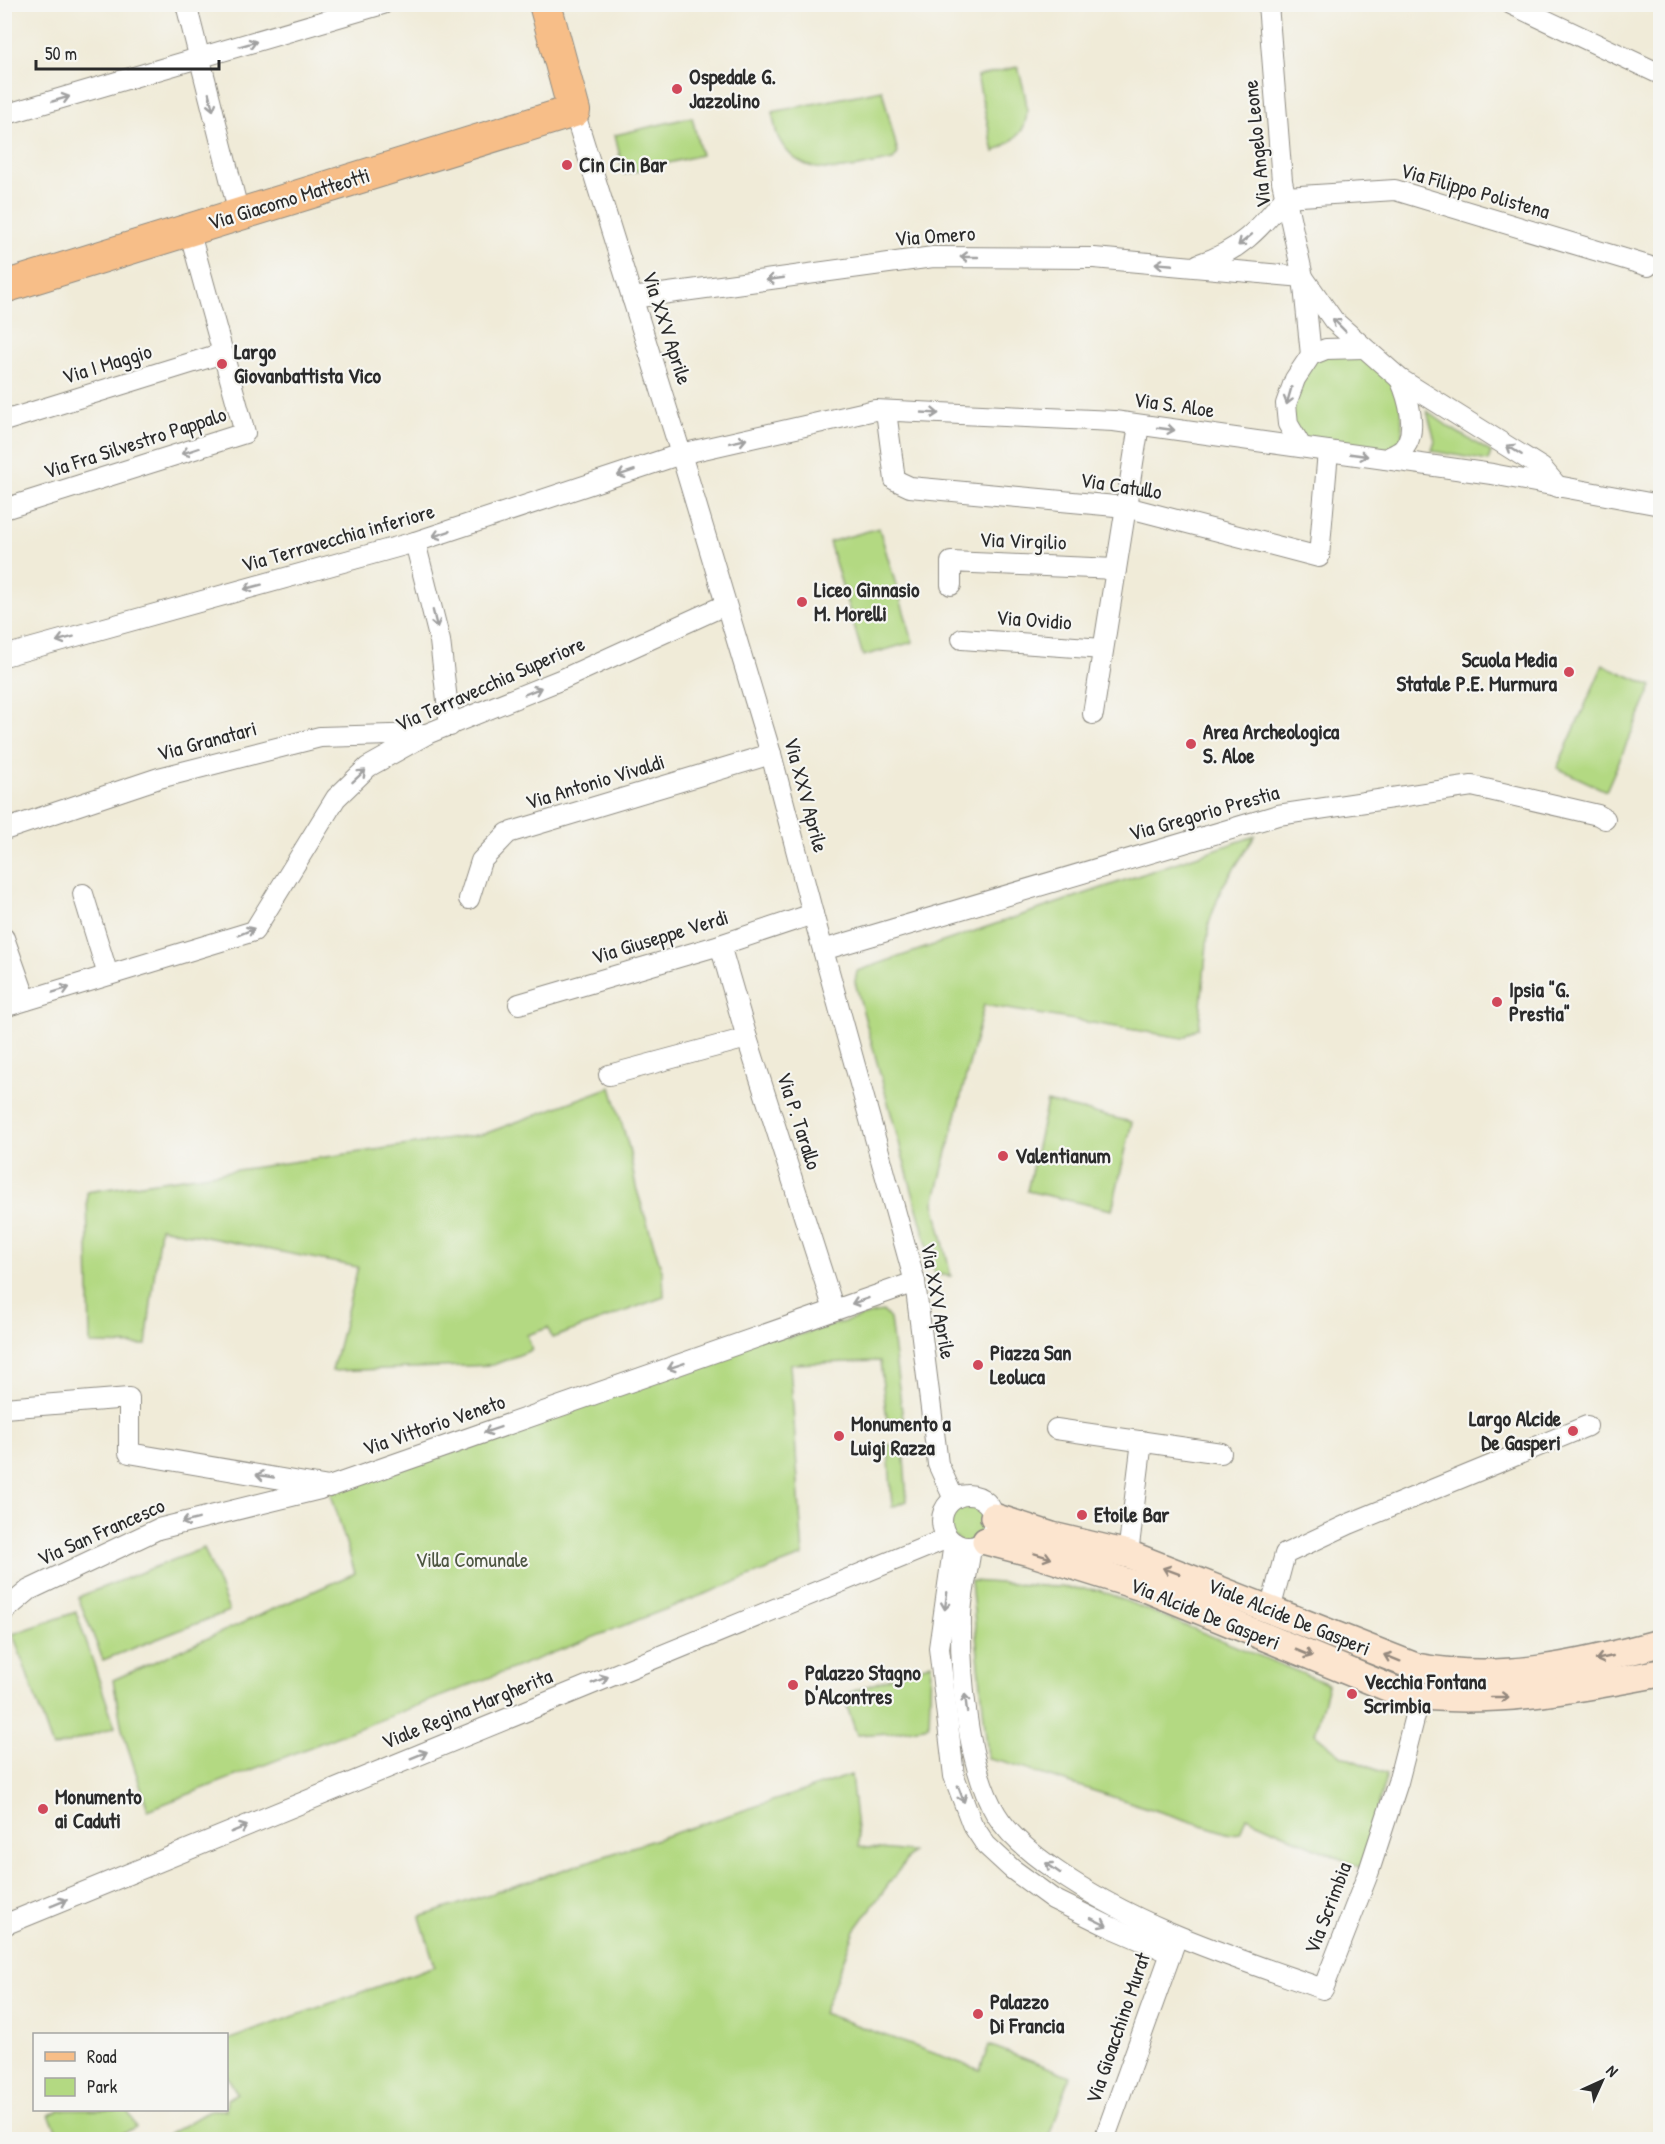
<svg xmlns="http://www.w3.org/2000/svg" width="1665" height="2144" viewBox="0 0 1665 2144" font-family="'Patrick Hand',sans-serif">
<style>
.green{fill:#b3d982;stroke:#6f8256;stroke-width:1.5}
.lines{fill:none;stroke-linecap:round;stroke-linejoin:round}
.minor-casing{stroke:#8e8b82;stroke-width:22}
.secondary-casing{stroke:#8e8b82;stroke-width:30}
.primary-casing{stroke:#8e8b82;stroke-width:34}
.minor{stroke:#fff;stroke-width:20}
.secondary{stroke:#fce5cf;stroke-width:27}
.primary{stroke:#f7be88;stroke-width:32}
.oneway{stroke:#a0a0a0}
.oneway2{stroke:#94887d}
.poi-dot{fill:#d1495b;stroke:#f6f6f2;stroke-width:2}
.labels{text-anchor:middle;stroke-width:4.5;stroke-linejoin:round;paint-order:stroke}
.poi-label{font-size:21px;font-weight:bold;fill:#2b2b2b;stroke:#f6f6f2;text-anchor:start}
.street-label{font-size:21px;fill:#2b2b2b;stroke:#f6f6f2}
.park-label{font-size:21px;fill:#4d5641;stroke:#f6f6f2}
</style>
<rect width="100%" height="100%" fill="#f6f6f2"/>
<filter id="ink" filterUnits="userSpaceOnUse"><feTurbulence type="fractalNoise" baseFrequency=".0167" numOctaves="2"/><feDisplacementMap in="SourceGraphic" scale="12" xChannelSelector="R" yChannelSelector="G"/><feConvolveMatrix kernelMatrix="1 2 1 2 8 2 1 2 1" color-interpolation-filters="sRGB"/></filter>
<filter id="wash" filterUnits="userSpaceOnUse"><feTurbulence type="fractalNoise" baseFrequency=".008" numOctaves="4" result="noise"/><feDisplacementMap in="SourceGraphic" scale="24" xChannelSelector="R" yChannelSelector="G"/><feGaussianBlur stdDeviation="1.35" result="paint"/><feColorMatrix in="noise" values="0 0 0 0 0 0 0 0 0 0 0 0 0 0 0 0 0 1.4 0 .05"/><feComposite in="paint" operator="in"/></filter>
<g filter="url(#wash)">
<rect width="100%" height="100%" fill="#f0ebd8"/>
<g class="green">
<path d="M1018 67C1023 87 1035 118 1018 135 1012 142 1002 147 994 152L977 76Z"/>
<path d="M882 90 898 153 893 160C853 167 803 185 779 139 775 132 774 120 772 112Z"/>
<path d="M692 117 701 155 624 174 615 135Z"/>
<path d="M1363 348 1400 379 1403 450 1301 446 1288 424 1311 355Z"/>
<path d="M1427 411 1452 429 1491 452 1488 461 1432 451 1435 441Z"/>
<path d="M879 528 913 642 863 656 829 542Z"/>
<path d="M1603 665 1652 686 1606 791 1557 768Z"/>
<path d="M1255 836 1222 887 1209 923 1199 1027 1183 1038 984 1005 934 1203 951 1276 935 1274 855 982 857 971Z"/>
<path d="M611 1087 629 1148 636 1187 663 1274 664 1297 552 1338 548 1328 527 1335 532 1350 493 1365 332 1371 358 1267 160 1228 146 1345 90 1344 87 1192 484 1134Z"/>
<path d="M1047 1102 1132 1122 1112 1210 1027 1191Z"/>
<path d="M884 1312 890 1319 903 1419 887 1420 880 1361 790 1364 803 1556 148 1810 122 1729 113 1680 355 1573 329 1487 787 1327 788 1338 875 1313Z"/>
<path d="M903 1444 907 1501 892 1507 888 1445Z"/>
<path d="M970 1495C988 1500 991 1509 994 1526L971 1548 943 1530C940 1511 951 1497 970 1495Z"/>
<path d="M204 1548 229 1611 103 1660 78 1597Z"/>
<path d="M971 1581 1099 1590 1328 1684 1315 1734 1342 1756 1387 1774 1361 1868 1246 1817 1240 1833 1230 1834 1006 1763 988 1759Z"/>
<path d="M76 1612 115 1727 53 1748 13 1634Z"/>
<path d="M931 1663 929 1726 889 1733 857 1735 843 1695Z"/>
<path d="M851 1775 859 1847 912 1852 855 1930 823 2013 980 2070 989 2045 1070 2076 1049 2139H161L210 2110H226L227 2099 237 2093 227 2076V2040L435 1966 420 1917Z"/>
<path d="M60 2110H127L136 2127 111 2139H61L49 2115Z"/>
</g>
</g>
<g filter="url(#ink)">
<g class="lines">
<g class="minor-casing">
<g id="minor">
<path d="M186 4 239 214"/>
<path d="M1268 4 1282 181 1303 277 1311 355"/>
<path d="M1511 4 1660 74"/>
<path d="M574 111 681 454 771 754 813 914 915 1282 938 1464 954 1499"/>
<path d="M4 115 383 4"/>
<path d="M1199 264C1238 252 1260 229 1285 197L1395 190 1648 266"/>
<path d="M632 298 933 257 1094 258 1303 277 1334 321 1400 379 1542 468 1558 487"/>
<path d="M886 411 895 480 910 487 1126 507 1319 557 1328 451"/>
<path d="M4 421 223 353"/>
<path d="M1301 446 1288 424 1286 404 1295 379 1311 355 1326 349 1363 348"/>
<path d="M1386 459C1391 456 1399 453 1403 449 1419 432 1408 397 1400 379"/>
<path d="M4 509 245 433 189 230"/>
<path d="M415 542 440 641 450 726"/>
<path d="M951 585V562L1116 569"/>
<path d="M962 639 1103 649"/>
<path d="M4 656 415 542 681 454 875 410 1114 421 1492 474 1660 505"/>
<path d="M1093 714 1139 425"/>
<path d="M4 830 159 778 320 737 426 734"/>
<path d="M83 894 108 975"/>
<path d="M469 899 481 861 508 833 771 754"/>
<path d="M4 938 26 1000"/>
<path d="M720 945 747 1038 834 1310"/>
<path d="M823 950 1278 815 1472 786 1598 815 1605 819"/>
<path d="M519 1004 720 945 813 914"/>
<path d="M4 1007 254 931 336 798 368 767 429 733 565 678 725 605"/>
<path d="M609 1075 747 1038"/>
<path d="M4 1408 129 1398V1453L329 1487 915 1282"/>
<path d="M1056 1429 1221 1453"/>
<circle cx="968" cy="1521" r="26"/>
<path d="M954 1543 939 1648 954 1776 972 1824 986 1845 1012 1869 1053 1899 1106 1925 1171 1953"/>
<path d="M971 1548C968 1570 962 1593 961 1615 960 1672 966 1764 996 1814 1010 1837 1033 1855 1055 1870 1136 1927 1230 1956 1323 1989L1369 1871 1398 1782 1420 1696"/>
<path d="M1128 1554 1142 1441"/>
<path d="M1270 1610 1285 1554 1349 1524 1587 1426"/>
<path d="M4 1611 29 1590 158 1529 320 1489"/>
<path d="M4 1925 948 1538"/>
<path d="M1104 2140 1175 1942"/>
</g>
</g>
<g class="secondary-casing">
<g id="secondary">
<path d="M994 1517 1052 1536 1128 1554 1416 1667C1500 1683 1579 1665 1660 1643"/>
<path d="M986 1541 1033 1553 1148 1589 1404 1694C1490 1706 1576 1689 1660 1673"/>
</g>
</g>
<g class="primary-casing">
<path id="primary" d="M4 287 574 111 545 4"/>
</g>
<use href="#minor" class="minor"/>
<use href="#secondary" class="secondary"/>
<use href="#primary" class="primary"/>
</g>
<defs><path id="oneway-shaft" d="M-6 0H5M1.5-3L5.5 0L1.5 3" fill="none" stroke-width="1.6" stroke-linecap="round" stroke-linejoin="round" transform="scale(1.5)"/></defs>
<g class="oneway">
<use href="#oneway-shaft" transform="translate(248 44) rotate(-16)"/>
<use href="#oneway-shaft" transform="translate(61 99) rotate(-16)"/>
<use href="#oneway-shaft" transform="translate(211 102) rotate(76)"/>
<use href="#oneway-shaft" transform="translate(1245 240) rotate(141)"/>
<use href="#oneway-shaft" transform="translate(969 257) rotate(-180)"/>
<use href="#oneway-shaft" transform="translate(1164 264) rotate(-175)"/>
<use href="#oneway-shaft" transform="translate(775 279) rotate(172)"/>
<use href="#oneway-shaft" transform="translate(1339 325) rotate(-135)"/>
<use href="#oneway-shaft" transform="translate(1289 396) rotate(106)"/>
<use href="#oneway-shaft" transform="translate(930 413) rotate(3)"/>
<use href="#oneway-shaft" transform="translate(1166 429) rotate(8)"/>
<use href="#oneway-shaft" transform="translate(738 441) rotate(-13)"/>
<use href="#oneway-shaft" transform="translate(1514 450) rotate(-148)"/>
<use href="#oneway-shaft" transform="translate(190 451) rotate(162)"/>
<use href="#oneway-shaft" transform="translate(1359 455) rotate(8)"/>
<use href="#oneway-shaft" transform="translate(626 473) rotate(162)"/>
<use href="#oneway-shaft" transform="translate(441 534) rotate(162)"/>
<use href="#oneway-shaft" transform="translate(253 587) rotate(165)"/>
<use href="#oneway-shaft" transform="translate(435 619) rotate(76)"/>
<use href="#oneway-shaft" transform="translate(65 639) rotate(165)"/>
<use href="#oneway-shaft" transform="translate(533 691) rotate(-23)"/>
<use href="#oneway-shaft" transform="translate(359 776) rotate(-43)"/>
<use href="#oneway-shaft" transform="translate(246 932) rotate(-23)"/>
<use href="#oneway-shaft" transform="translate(61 990) rotate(-17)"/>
<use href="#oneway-shaft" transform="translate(860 1301) rotate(161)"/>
<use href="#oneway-shaft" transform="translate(676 1366) rotate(161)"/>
<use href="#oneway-shaft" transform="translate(492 1430) rotate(161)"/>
<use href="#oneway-shaft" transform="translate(265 1476) rotate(-170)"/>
<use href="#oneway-shaft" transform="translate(190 1521) rotate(166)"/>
<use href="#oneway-shaft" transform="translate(946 1601) rotate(98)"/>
<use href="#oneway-shaft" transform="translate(600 1680) rotate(-22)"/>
<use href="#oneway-shaft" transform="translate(966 1703) rotate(-97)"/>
<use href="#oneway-shaft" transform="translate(419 1755) rotate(-22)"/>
<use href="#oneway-shaft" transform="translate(961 1794) rotate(69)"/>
<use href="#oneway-shaft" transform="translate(239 1829) rotate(-22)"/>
<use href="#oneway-shaft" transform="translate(1053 1868) rotate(-145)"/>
<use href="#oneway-shaft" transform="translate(59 1903) rotate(-22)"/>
<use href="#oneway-shaft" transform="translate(1099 1922) rotate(26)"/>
</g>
<g class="oneway2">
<use href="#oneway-shaft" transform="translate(1043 1556) rotate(17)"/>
<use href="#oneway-shaft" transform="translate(1171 1571) rotate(-159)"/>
<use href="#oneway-shaft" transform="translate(1304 1653) rotate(22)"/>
<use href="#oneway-shaft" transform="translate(1392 1658) rotate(-158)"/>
<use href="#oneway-shaft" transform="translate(1604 1658) rotate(167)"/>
<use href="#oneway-shaft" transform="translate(1500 1697)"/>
</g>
</g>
<g class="poi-dot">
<circle cx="677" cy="89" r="6"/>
<circle cx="567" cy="165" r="6"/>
<circle cx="222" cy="364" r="6"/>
<circle cx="802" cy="602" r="6"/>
<circle cx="1569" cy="672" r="6"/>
<circle cx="1191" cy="744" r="6"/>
<circle cx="1497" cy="1002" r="6"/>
<circle cx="1003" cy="1156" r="6"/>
<circle cx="978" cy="1365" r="6"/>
<circle cx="1573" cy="1431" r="6"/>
<circle cx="839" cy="1436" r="6"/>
<circle cx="1082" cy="1515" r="6"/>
<circle cx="793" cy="1685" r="6"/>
<circle cx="1352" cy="1694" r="6"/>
<circle cx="43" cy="1809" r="6"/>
<circle cx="978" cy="2014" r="6"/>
</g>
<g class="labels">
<g class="poi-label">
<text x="689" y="84">Ospedale G.<tspan x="689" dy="24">Jazzolino</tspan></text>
<text x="579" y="172">Cin Cin Bar</text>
<text x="234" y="359">Largo<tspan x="234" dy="24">Giovanbattista Vico</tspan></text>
<text x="814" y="597">Liceo Ginnasio<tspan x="814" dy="24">M. Morelli</tspan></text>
<text x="1557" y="667" text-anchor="end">Scuola Media<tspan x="1557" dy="24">Statale P.E. Murmura</tspan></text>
<text x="1203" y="739">Area Archeologica<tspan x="1203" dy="24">S. Aloe</tspan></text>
<text x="1509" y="997">Ipsia "G.<tspan x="1509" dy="24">Prestia"</tspan></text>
<text x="1015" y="1163">Valentianum</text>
<text x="990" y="1360">Piazza San<tspan x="990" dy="24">Leoluca</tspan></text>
<text x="1561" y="1426" text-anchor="end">Largo Alcide<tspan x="1561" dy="24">De Gasperi</tspan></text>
<text x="851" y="1431">Monumento a<tspan x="851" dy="24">Luigi Razza</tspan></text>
<text x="1094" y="1522">Etoile Bar</text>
<text x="805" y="1680">Palazzo Stagno<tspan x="805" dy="24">D'Alcontres</tspan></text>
<text x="1364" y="1689">Vecchia Fontana<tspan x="1364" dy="24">Scrimbia</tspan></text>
<text x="55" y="1804">Monumento<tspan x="55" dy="24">ai Caduti</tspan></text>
<text x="990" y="2009">Palazzo<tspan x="990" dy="24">Di Francia</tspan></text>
</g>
<g class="street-label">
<text transform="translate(1257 144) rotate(-96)" y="7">Via Angelo Leone</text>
<text transform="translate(1475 191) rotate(16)" y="7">Via Filippo Polistena</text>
<text transform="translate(289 199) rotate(-17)" y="7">Via Giacomo Matteotti</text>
<text transform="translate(935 236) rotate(-4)" y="7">Via Omero</text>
<text transform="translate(667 328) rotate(72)" y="7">Via XXV Aprile</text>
<text transform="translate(107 364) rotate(-17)" y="7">Via I Maggio</text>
<text transform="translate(1174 405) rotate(8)" y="7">Via S. Aloe</text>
<text transform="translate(135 443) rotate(-18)" y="7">Via Fra Silvestro Pappalo</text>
<text transform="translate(1121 486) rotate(9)" y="7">Via Catullo</text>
<text transform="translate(338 538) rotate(-16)" y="7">Via Terravecchia inferiore</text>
<text transform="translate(1023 541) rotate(2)" y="7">Via Virgilio</text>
<text transform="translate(1034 620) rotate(4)" y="7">Via Ovidio</text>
<text transform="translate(490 684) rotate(-24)" y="7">Via Terravecchia Superiore</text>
<text transform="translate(207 741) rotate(-15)" y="7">Via Granatari</text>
<text transform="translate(595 782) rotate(-17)" y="7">Via Antonio Vivaldi</text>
<text transform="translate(806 795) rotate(75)" y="7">Via XXV Aprile</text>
<text transform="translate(1204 813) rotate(-16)" y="7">Via Gregorio Prestia</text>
<text transform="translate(660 937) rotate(-17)" y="7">Via Giuseppe Verdi</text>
<text transform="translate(799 1121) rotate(72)" y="7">Via P. Tarallo</text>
<text transform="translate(938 1301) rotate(80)" y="7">Via XXV Aprile</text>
<text transform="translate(434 1425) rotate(-19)" y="7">Via Vittorio Veneto</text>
<text transform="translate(101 1532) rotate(-24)" y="7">Via San Francesco</text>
<text transform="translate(1205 1614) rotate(22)" y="7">Via Alcide De Gasperi</text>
<text transform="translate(1289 1617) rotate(22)" y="7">Viale Alcide De Gasperi</text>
<text transform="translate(467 1709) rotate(-22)" y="7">Viale Regina Margherita</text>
<text transform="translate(1328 1908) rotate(-69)" y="7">Via Scrimbia</text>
<text transform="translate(1118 2028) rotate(-71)" y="7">Via Gioacchino Murat</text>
</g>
<g class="park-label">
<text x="472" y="1567">Villa Comunale</text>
</g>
</g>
<rect width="1665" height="2144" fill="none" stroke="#f6f6f2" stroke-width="24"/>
<rect x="33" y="2033" width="195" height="78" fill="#f6f6f2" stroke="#a5a5a2" stroke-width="1.5"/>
<rect x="45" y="2052" width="30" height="9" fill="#f7be88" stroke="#a5a5a2" stroke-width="1.5"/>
<text x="87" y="2063" font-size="18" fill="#2b2b2b">Road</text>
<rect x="45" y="2078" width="30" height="18" fill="#b3d982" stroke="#a5a5a2" stroke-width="1.5"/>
<text x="87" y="2093" font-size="18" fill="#2b2b2b">Park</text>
<g transform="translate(1602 2081) rotate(45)" stroke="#f6f6f2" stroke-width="4.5" paint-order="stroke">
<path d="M0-4.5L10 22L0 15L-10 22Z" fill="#2b2b2b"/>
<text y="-9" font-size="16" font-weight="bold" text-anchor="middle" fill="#2b2b2b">N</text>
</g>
<path d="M36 60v9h183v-9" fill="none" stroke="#2b2b2b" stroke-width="3"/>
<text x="45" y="60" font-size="18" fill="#2b2b2b" stroke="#f6f6f2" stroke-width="4.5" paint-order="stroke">50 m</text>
</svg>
